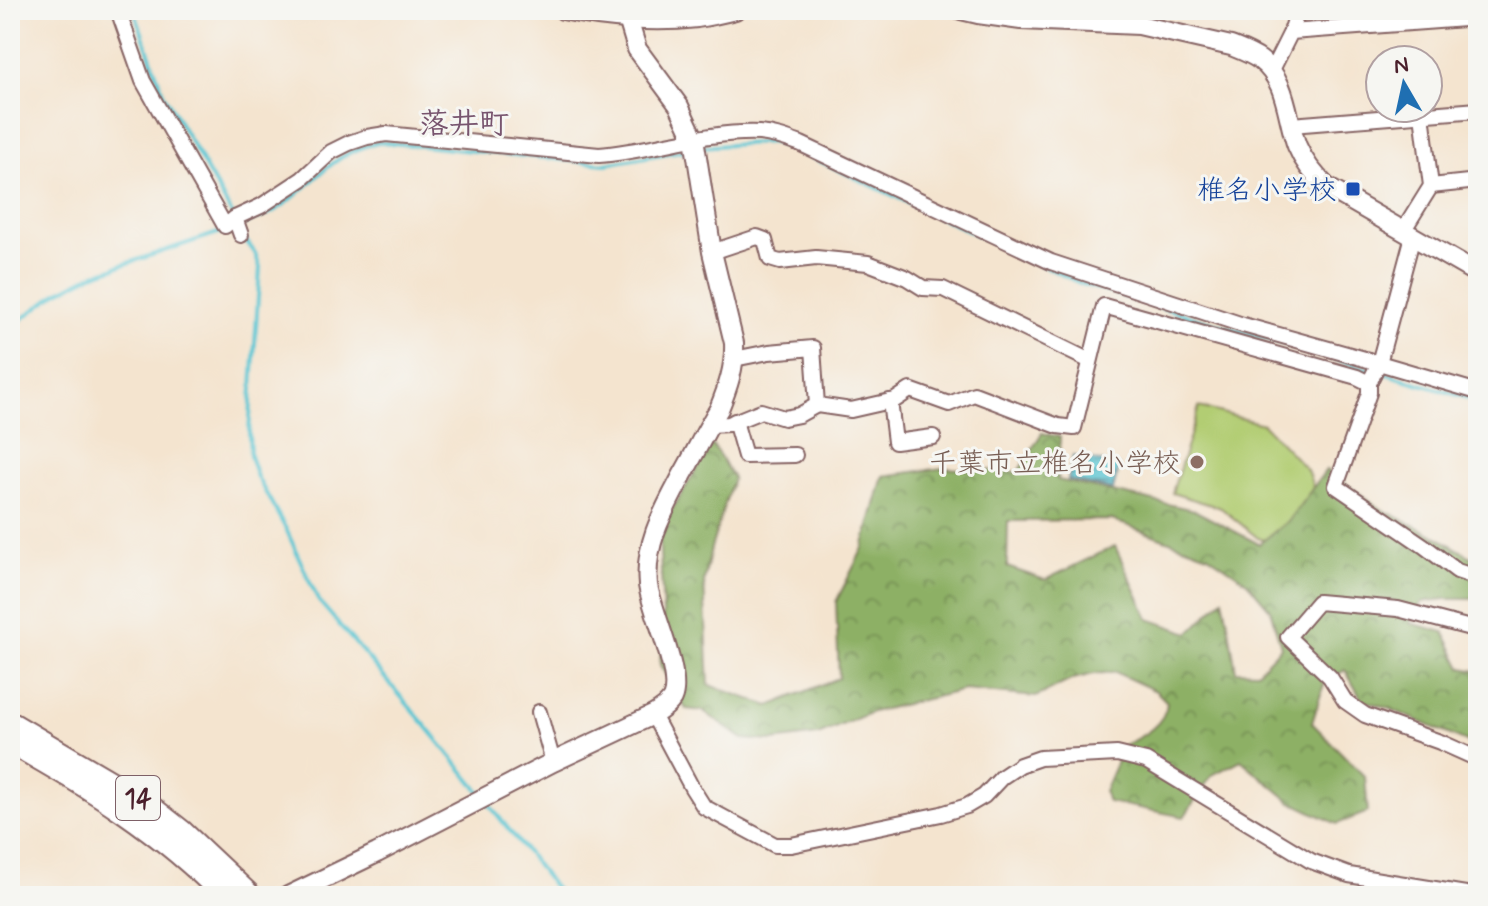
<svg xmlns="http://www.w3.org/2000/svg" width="1488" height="906" viewBox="0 0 1488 906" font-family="Mynerve,'Klee One',sans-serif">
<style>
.grass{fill:#b2cd73;stroke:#7e764f;stroke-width:2}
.forest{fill:url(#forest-crowns);stroke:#6c6848;stroke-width:2;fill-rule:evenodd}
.water{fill:url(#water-rules);stroke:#52727e;stroke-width:2}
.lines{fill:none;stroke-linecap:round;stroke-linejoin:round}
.stream{stroke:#59c5d2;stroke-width:4}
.street-casing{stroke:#866464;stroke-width:18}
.secondary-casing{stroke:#866464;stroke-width:22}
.primary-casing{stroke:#866464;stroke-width:26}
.street{stroke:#fff;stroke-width:14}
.secondary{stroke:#fff;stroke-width:18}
.primary{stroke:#fff;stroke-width:22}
.transit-dot{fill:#1a4fb4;stroke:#f6f6f2;stroke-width:3}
.education-dot{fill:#8d6e63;stroke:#f6f6f2;stroke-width:3}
.labels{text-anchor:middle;stroke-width:6;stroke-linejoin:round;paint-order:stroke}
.shield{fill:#f6f6f2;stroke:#7e6067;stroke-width:2}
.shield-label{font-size:26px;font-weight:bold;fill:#4a1f2b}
.transit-label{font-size:28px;fill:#164399;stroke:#f6f6f2;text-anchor:end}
.education-label{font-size:28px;fill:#785e54;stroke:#f6f6f2;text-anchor:end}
.neighbourhood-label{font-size:30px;font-weight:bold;fill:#78556f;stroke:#f6f6f2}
</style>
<defs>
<pattern id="forest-crowns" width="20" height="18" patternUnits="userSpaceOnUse" patternTransform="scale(2)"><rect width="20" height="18" fill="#8db065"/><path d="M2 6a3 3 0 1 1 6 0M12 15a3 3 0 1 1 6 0" fill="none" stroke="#758f53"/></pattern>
<pattern id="water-rules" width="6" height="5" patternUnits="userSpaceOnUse" patternTransform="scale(2)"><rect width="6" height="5" fill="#59c5d2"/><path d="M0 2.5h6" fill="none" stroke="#4c9fab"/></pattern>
</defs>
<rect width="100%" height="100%" fill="#f6f6f2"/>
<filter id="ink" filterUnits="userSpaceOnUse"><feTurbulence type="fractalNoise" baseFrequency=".0125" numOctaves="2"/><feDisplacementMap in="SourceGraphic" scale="16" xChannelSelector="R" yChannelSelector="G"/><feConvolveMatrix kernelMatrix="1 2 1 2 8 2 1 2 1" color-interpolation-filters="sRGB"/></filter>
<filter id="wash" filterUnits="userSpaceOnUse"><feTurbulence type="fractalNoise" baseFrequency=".006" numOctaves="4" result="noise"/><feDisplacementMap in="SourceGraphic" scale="32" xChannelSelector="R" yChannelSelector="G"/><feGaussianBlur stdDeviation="1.8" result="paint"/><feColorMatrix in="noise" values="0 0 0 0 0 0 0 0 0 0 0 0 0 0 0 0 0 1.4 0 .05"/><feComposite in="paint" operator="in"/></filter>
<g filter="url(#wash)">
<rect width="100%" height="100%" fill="#f4e4cf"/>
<path class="grass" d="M1199 407 1263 424 1307 470 1314 489 1277 544 1258 538 1221 508 1172 493Z"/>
<path class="forest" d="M1042 433 1060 437 1058 480 1194 510 1259 544 1289 520 1326 470 1383 510 1439 538 1478 561V599H1445L1422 602 1410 623 1444 632 1462 668 1478 671V747L1391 709 1362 700 1345 670 1324 684 1312 723 1365 777 1368 812 1337 824 1291 802 1241 760 1212 775 1184 817 1108 802 1104 791 1124 745C1142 737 1166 724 1167 702L1156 691 1115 672 1094 674 1073 679 1036 697 964 690 872 712 818 735 773 741 743 739 703 711 686 709 660 665 663 613 659 531 712 444 733 478 711 548 704 581 709 685 769 706 839 678 836 602 863 548 883 476 943 468 1018 472ZM1112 520 1208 555 1239 576 1248 583 1270 609 1281 647 1257 672 1236 671 1227 617 1223 599 1189 633 1149 619 1115 546 1045 580 1007 567 1008 521Z"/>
<path class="water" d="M1073 456 1119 466 1113 490 1068 480Z"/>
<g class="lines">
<g class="stream">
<path d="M134 10 164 95 233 216"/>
<path d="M700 147 772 142 796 150 1082 284 1372 370"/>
<path d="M240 225C256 219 273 214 286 203 320 177 334 152 380 142L605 164 692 149"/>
<path d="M244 238 255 253 260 267 249 433 250 456 257 477 287 531 318 600 426 726 481 793"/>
<path d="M10 328 57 293 92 275 224 231"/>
<path d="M1380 372 1478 401"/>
<path d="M488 803 561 896"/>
</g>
</g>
</g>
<g filter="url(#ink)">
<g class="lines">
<g class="street-casing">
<g id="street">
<path d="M118 10 143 81 225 226 235 218 261 206 302 179 331 152 349 143 367 137 386 134 599 155C652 151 704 131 759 133 774 134 787 139 801 144L1051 262 1243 325 1379 363 1478 392"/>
<path d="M1291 32 1298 10"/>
<path d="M1271 72 1291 32 1478 18"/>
<path d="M1291 125 1478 110"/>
<path d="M1431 186 1478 181"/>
<path d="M235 218 241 235"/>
<path d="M1403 231 1431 186 1422 114"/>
<path d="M712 252 757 237 765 240 770 259 780 262 816 258 868 263 907 278 923 288 943 289 1090 361"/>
<path d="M734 359 769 352 813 348 817 405 851 410 895 400 910 390 949 404 974 394 1058 426 1074 428 1104 306 1357 377 1369 383V393L1336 486 1424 546 1457 571 1478 578"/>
<path d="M1369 383 1379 363 1413 236"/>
<path d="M890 401 895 442 933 437"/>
<path d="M735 421 745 456 795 455"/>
<path d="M709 425 729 424 761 411 784 418 799 415 817 405"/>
<path d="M1478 630 1398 609 1318 602 1288 637 1330 677 1345 701 1365 715 1440 742 1478 759"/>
<path d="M539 712 553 762"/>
<path d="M653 715 692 788 704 807 775 845H791L941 814 967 806 984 796 1002 777 1020 765 1040 758 1117 754 1146 761 1311 861 1349 875 1478 896"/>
</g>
</g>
<g class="secondary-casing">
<g id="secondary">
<path d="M563 10C605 19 655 23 697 18 710 16 723 13 735 10"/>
<path d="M961 10 978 14 1021 20 1139 25 1231 46C1241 50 1252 54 1260 60 1288 81 1286 117 1297 146 1304 163 1314 175 1327 187L1478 274"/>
<path d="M288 896 377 853 553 762 653 715C660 711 668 706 672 699 683 675 652 613 648 585 644 543 664 510 683 474 695 453 706 430 719 409 728 387 735 367 734 343L712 252 694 138 679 106 637 49 628 19"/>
</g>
</g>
<g class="primary-casing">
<g id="primary">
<path d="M10 723 144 802 182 832 250 896"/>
<path d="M10 742C89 786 161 830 225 896"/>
</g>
</g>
<use href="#street" class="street"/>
<use href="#secondary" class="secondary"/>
<use href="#primary" class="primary"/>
</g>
</g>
<rect class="transit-dot" x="1345" y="181" width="16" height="16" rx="4"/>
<circle class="education-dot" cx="1197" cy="462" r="8"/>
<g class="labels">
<rect class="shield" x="116" y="776" width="44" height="44" rx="6"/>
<g class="shield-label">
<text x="138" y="807">14</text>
</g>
<g class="transit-label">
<text x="1337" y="199">椎名小学校</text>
</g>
<g class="education-label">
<text x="1181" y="472">千葉市立椎名小学校</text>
</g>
<g class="neighbourhood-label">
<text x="464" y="133">落井町</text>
</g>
</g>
<rect width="1488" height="906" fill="none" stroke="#f6f6f2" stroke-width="40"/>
<g transform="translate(1404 84) rotate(351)"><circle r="38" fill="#f6f6f2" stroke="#b1a0a2" stroke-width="2"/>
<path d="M0-6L14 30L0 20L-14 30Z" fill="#1f6fb2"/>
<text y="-12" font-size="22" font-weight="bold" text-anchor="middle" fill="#4a1f2b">N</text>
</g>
</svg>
